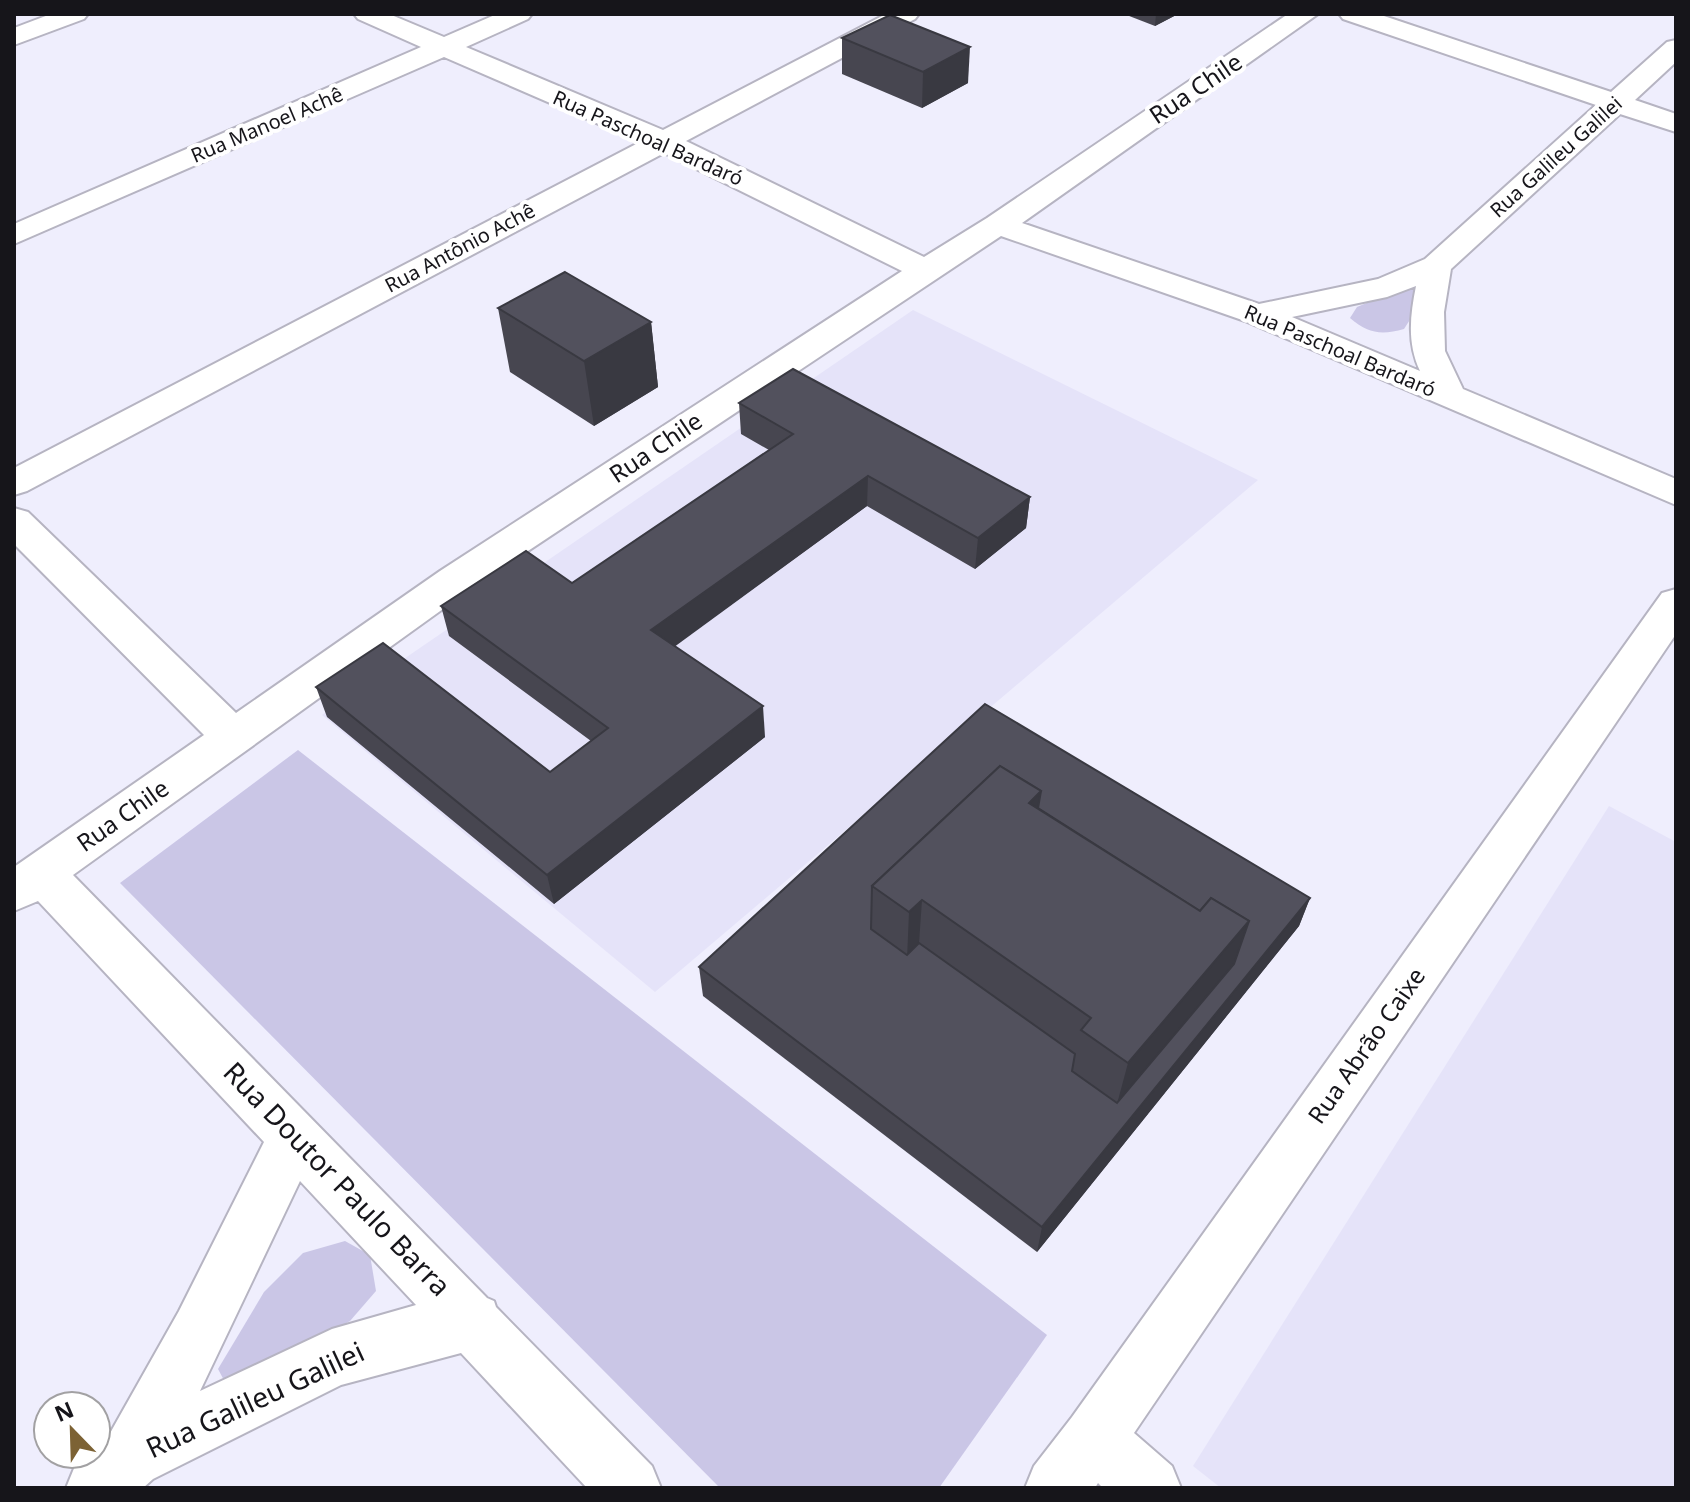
<svg xmlns="http://www.w3.org/2000/svg" width="1690" height="1502" viewBox="0 0 1690 1502" font-family="'Noto Sans',sans-serif">
<style>
.built{fill:#e5e3f9}
.green{fill:#cac6e6}
.lines{fill:none;stroke-linecap:round;stroke-linejoin:round}
.street-casing{stroke:#b6b4c2;stroke-width:4}
.street{fill:#fff;fill-rule:evenodd}
.wall{fill:#474650}
.shaded-wall{fill:#393941}
.building{fill:#52515d;stroke:#393941;stroke-width:2;fill-rule:evenodd}
.labels{text-anchor:middle;stroke-width:8;stroke-linejoin:round;paint-order:stroke}
.far-street-label{font-size:20px;fill:#16151a;stroke:#fff}
.street-label{font-size:24px;fill:#16151a;stroke:#fff}
.near-street-label{font-size:28px;fill:#16151a;stroke:#fff}
</style>
<rect width="100%" height="100%" fill="#efeefd"/>
<g class="built">
<path d="M913 310 1258 480 655 992 322 715Z"/>
<path d="M1609 806 1676 842V1488H1221L1193 1466Z"/>
</g>
<g class="green">
<path d="M1407 286 1415 291 1413 315 1404 329C1382 335 1368 334 1350 318L1357 307Z"/>
<path d="M298 750 1047 1335 939 1488H720L120 883Z"/>
<path d="M345 1241 370 1255 376 1291 350 1321 303 1348 226 1384 218 1369 264 1292 303 1253Z"/>
</g>
<g class="lines">
<g class="street-casing">
<g id="street">
<path d="M51 14H88L84 19 14 45V28Z"/>
<path d="M354 14H389L444 37 497 14H532L528 19 466 47 663 130 886 14H919L915 19 686 141 924 257 987 218 1288 14H1318L1022 223 1259 304 1378 279 1425 259 1596 105 1343 19 1339 14H1378L1611 92 1667 42 1676 40V62L1635 100 1676 114V132L1620 114 1451 269 1444 312 1445 351 1463 389 1676 479V505L1245 321 1001 236 468 591 73 875 487 1298 494 1301 496 1307 652 1466 661 1488H587L461 1353 341 1385 153 1479 143 1488H66L75 1466 88 1454H96V1447L109 1435 179 1311 264 1142 38 901 14 911V867L204 735 14 544V508L28 512 236 713 440 571 902 271 664 153 27 491 14 495V468L640 142 444 57 14 244V224L421 47 358 19ZM1416 286C1410 316 1407 343 1420 371L1292 317 1387 297ZM300 1181 416 1305 332 1329 200 1391Z"/>
<path d="M1676 589V634L1134 1433 1172 1466 1181 1488H1103L1098 1483 1095 1488H1025L1034 1466 1072 1417 1662 593Z"/>
</g>
</g>
<use href="#street" class="street"/>
</g>
<g class="wall">
<path d="M1124 14H1178L1155 26Z"/>
<path d="M842 38 968 83 922 108 842 74Z"/>
<path d="M498 308 651 322 658 387 594 426 510 372Z"/>
<path d="M739 403 1030 497 1026 528 975 569 867 506 674 646 765 737 554 904 327 717 316 687 550 772 591 741 449 636 441 606 572 583 769 450 741 434Z"/>
<path d="M985 704 1310 898 1299 926 1037 1252 703 996 699 967Z"/>
</g>
<g class="shaded-wall">
<path d="M1156 14H1178L1155 26Z"/>
<path d="M970 47 968 83 922 108 923 72Z"/>
<path d="M651 322 658 387 594 426 584 361Z"/>
<path d="M868 476 867 506 655 661 651 630Z"/>
<path d="M1030 497 1026 528 975 569 978 538Z"/>
<path d="M763 706 765 737 554 904 547 875Z"/>
<path d="M1041 791 1032 852 1029 803Z"/>
<path d="M1310 898 1299 926 1037 1252 1042 1227Z"/>
<path d="M922 900 917 972 906 983 909 912Z"/>
<path d="M1249 921 1225 992 1110 1130 1128 1063Z"/>
</g>
<g class="building">
<path d="M890 15 970 47 923 72 842 38Z"/>
<path d="M565 272 651 322 584 361 498 308Z"/>
<path d="M793 369 1030 497 978 538 868 476 651 630 763 706 547 875 316 687 383 643 550 772 608 728 441 606 526 551 572 583 793 434 739 403Z"/>
<path d="M985 704 1310 898 1042 1227 699 967ZM1000 766 1041 791 1038 808 1200 911 1211 898 1249 921 1234 964 1117 1103 1072 1071 1075 1054 919 943 907 955 871 929 872 886Z"/>
<path d="M1000 766 1041 791 1029 803 1200 911 1211 898 1249 921 1128 1063 1081 1030 1091 1018 922 900 909 912 872 886Z"/>
</g>
<g class="labels">
<g class="far-street-label">
<text transform="translate(267 125) rotate(-23)" y="7">Rua Manoel Achê</text>
<text transform="translate(648 138) rotate(24)" y="7">Rua Paschoal Bardaró</text>
<text transform="translate(1556 157) rotate(-42)" y="7">Rua Galileu Galilei</text>
<text transform="translate(460 248) rotate(-28)" y="7">Rua Antônio Achê</text>
<text transform="translate(1340 351) rotate(23)" y="7">Rua Paschoal Bardaró</text>
</g>
<g class="street-label">
<text transform="translate(1196 89) rotate(-34)" y="8">Rua Chile</text>
<text transform="translate(656 448) rotate(-34)" y="8">Rua Chile</text>
<text transform="translate(123 816) rotate(-35)" y="8">Rua Chile</text>
<text transform="translate(1367 1046) rotate(-55)" y="8">Rua Abrão Caixe</text>
</g>
<g class="near-street-label">
<text transform="translate(337 1179) rotate(46)" y="10">Rua Doutor Paulo Barra</text>
<text transform="translate(255 1400) rotate(-25)" y="10">Rua Galileu Galilei</text>
</g>
</g>
<rect width="1690" height="1502" fill="none" stroke="#16151a" stroke-width="32"/>
<g transform="translate(72 1430) rotate(337)"><circle r="38" fill="#ffffff" stroke="#a2a1a3" stroke-width="2"/>
<path d="M0-6L14 30L0 20L-14 30Z" fill="#7c6234"/>
<text y="-12" font-size="22" font-weight="bold" text-anchor="middle" fill="#16151a">N</text>
</g>
</svg>
